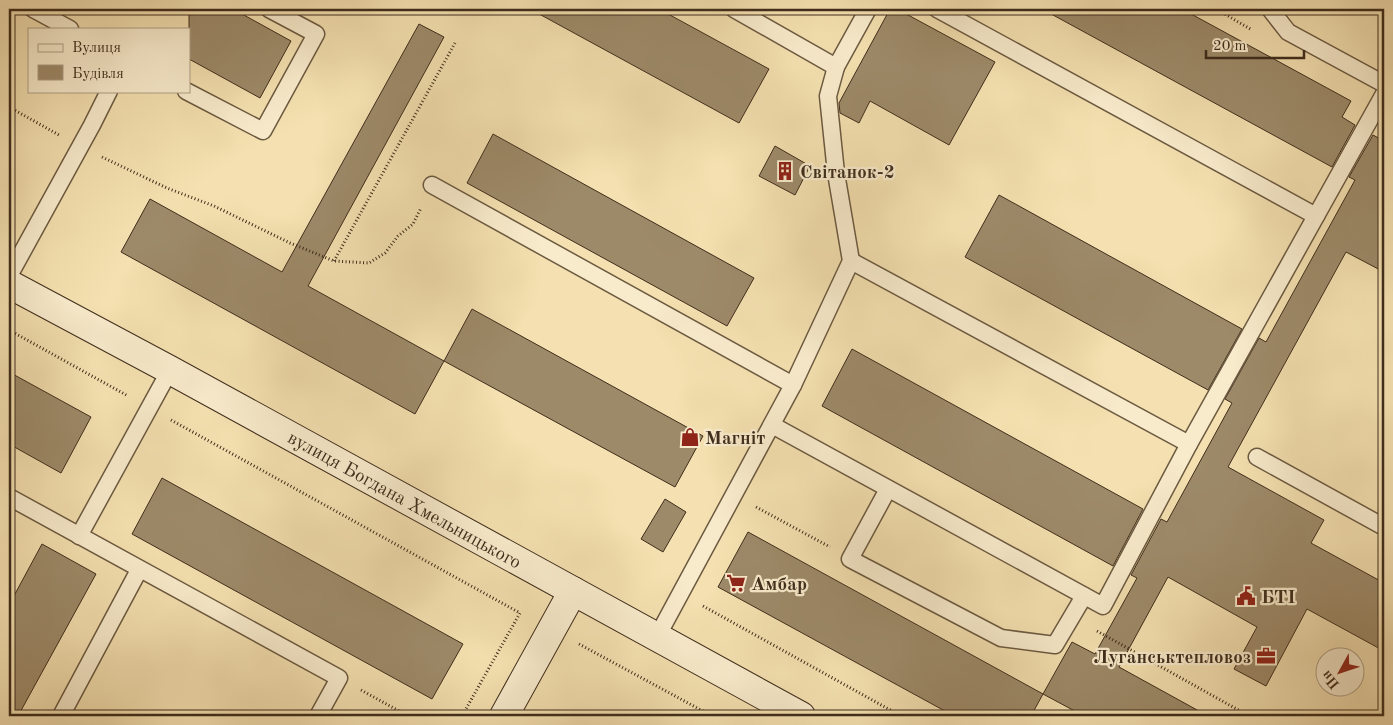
<svg xmlns="http://www.w3.org/2000/svg" width="1393" height="725" viewBox="0 0 1393 725" font-family="'Old Standard TT',serif">
<style>
.building{fill:#9d8a69;stroke:#3f2d1c}
.lines{fill:none;stroke-linecap:round;stroke-linejoin:round}
.lane-casing{stroke:#6c5a41;stroke-width:19}
.secondary-casing{stroke:#3f2d1c;stroke-width:30}
.path{stroke:#3f2d1c;stroke-width:3;stroke-dasharray:1 2.5;stroke-linecap:butt}
.lane{stroke:#f8ebcc;stroke-width:16}
.secondary{stroke:#f8ebcc;stroke-width:28}
.labels{text-anchor:middle;stroke-width:4.5;stroke-linejoin:round;paint-order:stroke}
.poi-label{font-size:19px;font-weight:bold;fill:#3f2d1c;stroke:#f8ebcc;text-anchor:start}
.street-label{font-size:19px;fill:#3f2d1c;stroke:#f8ebcc}
</style>
<rect width="100%" height="100%" fill="#f4e0b0"/>
<filter id="stains"><feTurbulence type="fractalNoise" baseFrequency=".004" numOctaves="4"/><feColorMatrix values="0 0 0 0 .2 0 0 0 0 .09 0 0 0 0 .02 0 0 0 .5 -.17"/></filter>
<radialGradient id="worn" r=".72"><stop offset=".6" stop-color="#630" stop-opacity="0"/><stop offset="1" stop-color="#630" stop-opacity=".3"/></radialGradient>
<g class="building">
<path d="M189 9H233L291 41 260 98 189 59Z"/>
<path d="M530 9H659L769 69 739 123Z"/>
<path d="M890 9H897L995 62 949 145 870 101 859 123 840 113 839 103Z"/>
<path d="M1042 9H1182L1351 101 1342 117 1355 125 1332 167Z"/>
<path d="M419 24 444 37 308 286 444 361 415 414 121 252 150 199 282 272Z"/>
<path d="M493 134 754 278 727 326 467 183Z"/>
<path d="M1373 135 1384 141V272L1346 252 1228 467 1324 520 1311 543 1384 583V651L1307 609 1266 686 1234 669 1257 627 1168 577 1119 667 1208 716H1084L1043 694 1072 642 1095 654 1137 578 1131 575 1161 519 1167 522 1232 403 1225 399 1259 338 1266 342 1355 180 1349 177Z"/>
<path d="M775 146 810 166 795 195 759 176Z"/>
<path d="M999 195 1242 329 1208 390 965 257Z"/>
<path d="M472 309 703 436 675 487 444 361Z"/>
<path d="M852 349 1143 509 1113 566 822 406Z"/>
<path d="M9 372 91 417 61 473 9 444Z"/>
<path d="M162 478 463 644 432 699 132 534Z"/>
<path d="M665 499 686 512 663 552 641 539Z"/>
<path d="M748 532 1043 694 1031 716H954L718 587Z"/>
<path d="M42 544 96 574 18 716H9V605Z"/>
</g>
<g class="lines">
<g class="lane-casing">
<g id="lane">
<path d="M33 9 70 29"/>
<path d="M734 9 836 67"/>
<path d="M937 9 1316 216"/>
<path d="M1270 9 1288 32 1384 84"/>
<path d="M186 91 263 131 316 34 269 9"/>
<path d="M432 185 793 385"/>
<path d="M851 261 1189 444"/>
<path d="M9 276 92 125 109 91"/>
<path d="M772 425 1103 606 1189 444 1384 94"/>
<path d="M1257 457 1384 527"/>
<path d="M888 489 850 559 1001 638 1055 645 1084 596"/>
<path d="M9 497 339 678 318 716"/>
<path d="M79 536 170 370"/>
<path d="M657 637 793 385 851 261 836 173 828 96 836 67 868 9"/>
<path d="M61 716 139 570"/>
</g>
</g>
<g class="secondary-casing">
<g id="secondary">
<path d="M9 284 170 370 801 716"/>
<path d="M504 716 573 591"/>
</g>
</g>
<g class="path">
<path d="M1216 9 1252 30"/>
<path d="M9 107 59 135"/>
<path d="M102 157 167 188 214 206 290 243 334 261 369 263 385 253 398 236 413 224 421 208"/>
<path d="M334 261 455 43"/>
<path d="M9 330 128 396"/>
<path d="M171 420 520 613 462 716"/>
<path d="M756 507 830 547"/>
<path d="M703 606 901 716"/>
<path d="M1097 631 1249 716"/>
<path d="M579 644 712 716"/>
<path d="M361 690 408 716"/>
</g>
<use href="#lane" class="lane"/>
<use href="#secondary" class="secondary"/>
</g>
<defs>
<g id="building-bare" transform="scale(1.5)"><path d="M-4-6H4V6H1V3H-1V6H-4ZM-2.5-4.3h1.7v1.8h-1.7ZM.8-4.3h1.7v1.8H.8ZM-2.5-1h1.7V.8h-1.7ZM.8-1h1.7V.8H.8Z" fill="#8f2418" stroke="#f8ebcc" stroke-width="2.5" paint-order="stroke"/></g>
<g id="shop-bare" transform="scale(1.5)"><path d="M-5-2.5h2.3a2.7 3.5 0 0 1 5.4 0H5L5.5 6h-11ZM-1.5-2.5h3a1.5 2.3 0 0 0-3 0Z" fill="#8f2418" stroke="#f8ebcc" stroke-width="2.5" paint-order="stroke"/></g>
<g id="supermarket-bare" transform="scale(1.5)"><path d="M-6-5.5h2.5l.6 2H6L4.5 2H-2.5L-4.4-4H-6ZM-1.5 3.2a1.3 1.3 0 1 0 .1 0ZM3 3.2a1.3 1.3 0 1 0 .1 0Z" fill="#8f2418" stroke="#f8ebcc" stroke-width="2.5" paint-order="stroke"/></g>
<g id="civic-bare" transform="scale(1.5)"><path d="M-.6-6.5H3V-4.5H.6V-3L4-1V1h2V6H-6V1h2V-1L-.6-3ZM-1.2 2.5V6h2.4V2.5Z" fill="#8f2418" stroke="#f8ebcc" stroke-width="2.5" paint-order="stroke"/></g>
<g id="office-bare" transform="scale(1.5)"><path d="M-6-3h4V-5.5h4V-3h4V5H-6ZM-1-4.5V-3h2v-1.5ZM-6 0V1H6V0Z" fill="#8f2418" stroke="#f8ebcc" stroke-width="2.5" paint-order="stroke"/></g>
</defs>
<g fill-rule="evenodd">
<use href="#building-bare" x="785" y="171"/>
<use href="#shop-bare" x="690" y="437"/>
<use href="#supermarket-bare" x="736" y="583"/>
<use href="#civic-bare" x="1246" y="596"/>
<use href="#office-bare" x="1266" y="656"/>
</g>
<g class="labels">
<g class="poi-label">
<text x="800" y="178">Світанок-2</text>
<text x="705" y="444">Магніт</text>
<text x="751" y="590">Амбар</text>
<text x="1261" y="603">БТІ</text>
<text x="1251" y="663" text-anchor="end">Луганськтепловоз</text>
</g>
<g class="street-label">
<text transform="translate(405 499) rotate(29)" y="7">вулиця Богдана Хмельницького</text>
</g>
</g>
<rect width="1393" height="725" fill="none" stroke="#f4e0b0" stroke-width="30"/>
<rect x="10" y="10" width="1373" height="705" fill="none" stroke="#3f2d1c" stroke-width="2.5"/>
<rect x="15" y="15" width="1363" height="695" fill="none" stroke="#3f2d1c"/>
<rect x="28" y="28" width="162" height="65" fill="#f8ebcc" stroke="#ae9f86"/>
<rect x="38" y="44" width="25" height="8" fill="#f8ebcc" stroke="#ae9f86"/>
<text x="72" y="52" font-size="15" fill="#3f2d1c">Вулиця</text>
<rect x="38" y="65" width="25" height="15" fill="#9d8a69" stroke="#ae9f86"/>
<text x="72" y="78" font-size="15" fill="#3f2d1c">Будівля</text>
<g transform="translate(1340 672) rotate(230)"><circle r="24" fill="#f8ebcc" stroke="#ae9f86"/>
<path d="M0-4L9 19L0 12L-9 19Z" fill="#8f2418"/>
<text y="-8" font-size="14" font-weight="bold" text-anchor="middle" fill="#3f2d1c">Пн</text>
</g>
<path d="M1206 50v8h98v-8" fill="none" stroke="#3f2d1c" stroke-width="2.5"/>
<text x="1213" y="50" font-size="15" fill="#3f2d1c" stroke="#f8ebcc" stroke-width="4" paint-order="stroke">20 m</text>
<rect width="100%" height="100%" filter="url(#stains)"/>
<rect width="100%" height="100%" fill="url(#worn)"/>
</svg>
